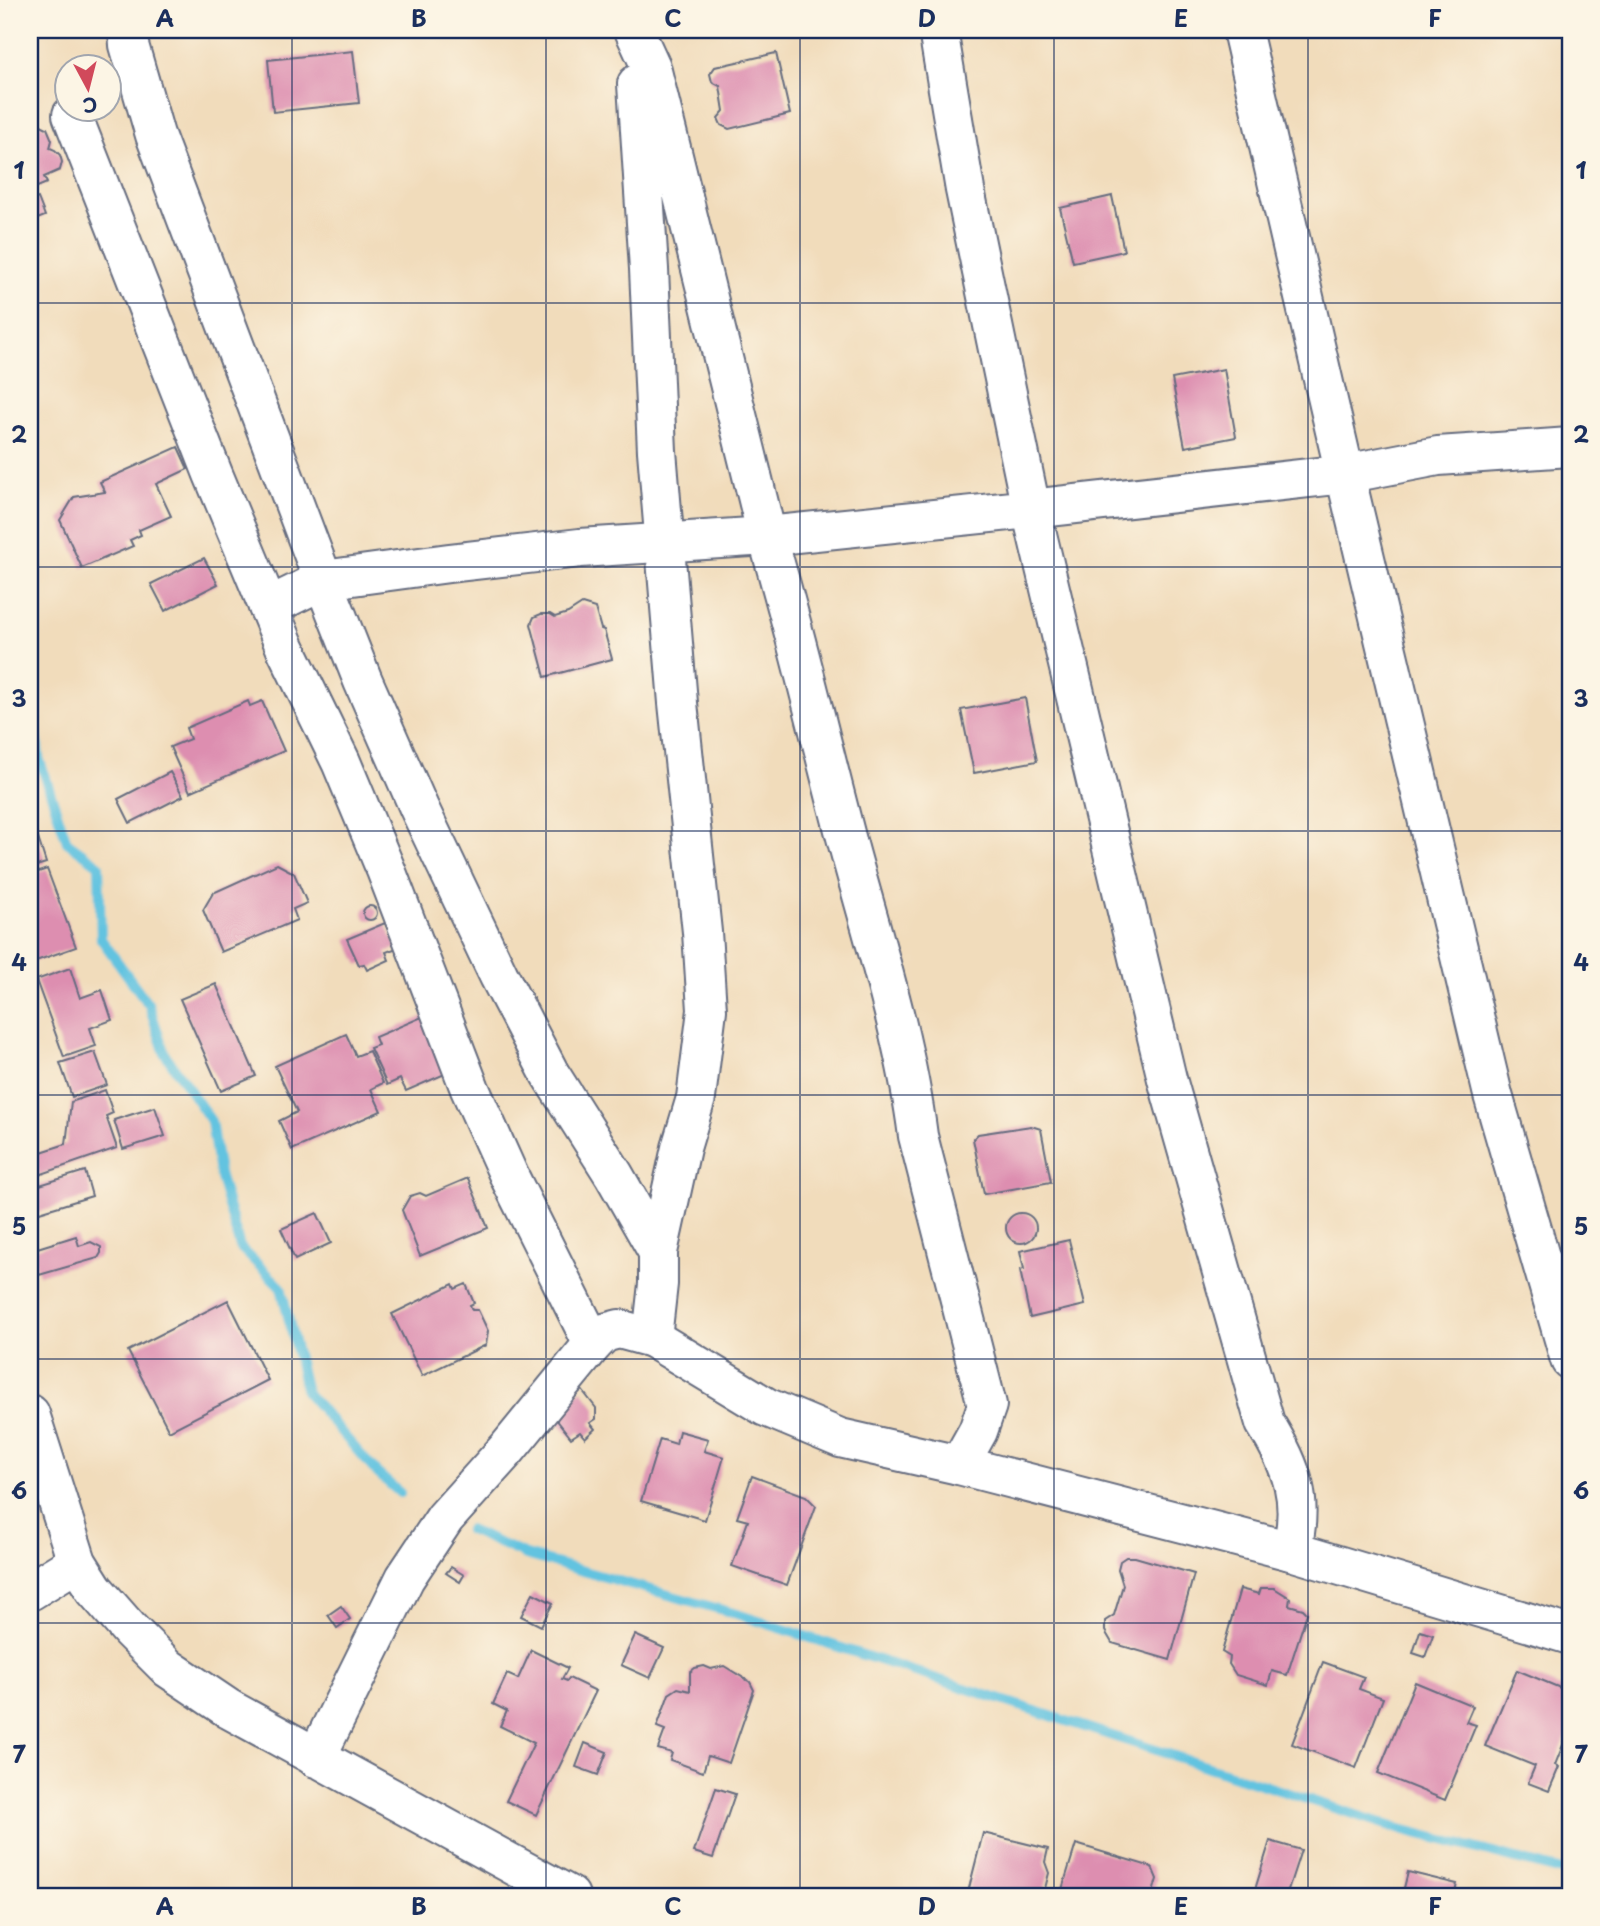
<svg xmlns="http://www.w3.org/2000/svg" width="1600" height="1926" viewBox="0 0 1600 1926" font-family="'Playpen Sans',sans-serif">
<style>
.lines{fill:none;stroke-linecap:round;stroke-linejoin:round}
.stream{stroke:#62c3e0;stroke-width:10}
.building{fill:#dd8eb0}
.minor-casing{stroke:#666c7f;stroke-width:42}
.major-casing{stroke:#666c7f;stroke-width:42}
.minor{stroke:#fff;stroke-width:38}
.major{stroke:#fff;stroke-width:38}
.grid{fill:none;stroke:#1b2f5e;stroke-width:2;stroke-opacity:0.55}
.neatline{fill:none;stroke:#1b2f5e;stroke-width:2.5}
.grid-label{font-size:23px;text-anchor:middle;font-weight:bold;fill:#1b2f5e}
</style>
<rect width="100%" height="100%" fill="#fcf5e5"/>
<filter id="ink" filterUnits="userSpaceOnUse"><feTurbulence type="fractalNoise" baseFrequency=".0143" numOctaves="2"/><feDisplacementMap in="SourceGraphic" scale="14" xChannelSelector="R" yChannelSelector="G"/><feConvolveMatrix kernelMatrix="1 2 1 2 8 2 1 2 1" color-interpolation-filters="sRGB"/></filter>
<filter id="wash" filterUnits="userSpaceOnUse"><feTurbulence type="fractalNoise" baseFrequency=".00686" numOctaves="4" result="noise"/><feDisplacementMap in="SourceGraphic" scale="28" xChannelSelector="R" yChannelSelector="G"/><feGaussianBlur stdDeviation="1.57" result="paint"/><feColorMatrix in="noise" values="0 0 0 0 0 0 0 0 0 0 0 0 0 0 0 0 0 1.4 0 .05"/><feComposite in="paint" operator="in"/></filter>
<g filter="url(#wash)">
<rect width="100%" height="100%" fill="#f1dcbb"/>
<g class="lines">
<g class="stream">
<path d="M30 664 39 758 67 842 99 865 101 939 149 1005 165 1054 211 1121 219 1174 240 1247 281 1287 306 1392 376 1472 400 1493"/>
<path d="M469 1530 526 1555 737 1614 1393 1827 1570 1873"/>
</g>
</g>
<g id="blocks">
<g class="building">
<path d="M353 51 359 103 273 112 268 60Z"/>
<path d="M776 53 790 114 729 129 721 125 718 118 724 111 720 86 712 82 710 74 715 67Z"/>
<path d="M39 124 47 128 52 140 50 148 55 150 60 155 62 162 60 170 44 177 47 183 30 190V129Z"/>
<path d="M1112 196 1124 251 1073 262 1060 208Z"/>
<path d="M38 198 45 216 30 222V201Z"/>
<path d="M1224 369 1236 437 1185 447 1172 379Z"/>
<path d="M178 447 188 469 156 484 171 516 139 530 141 535 130 540 133 546 82 568 60 520 74 497 105 492 100 482Z"/>
<path d="M204 558 218 584 165 611 151 584Z"/>
<path d="M582 604 595 608 601 629 604 630 612 659 545 677 531 624 534 617 541 614H550L555 617 568 613Z"/>
<path d="M1025 698 1037 761 974 773 961 710Z"/>
<path d="M248 701 250 706 262 701 284 751 190 792 170 747 190 739 186 728Z"/>
<path d="M170 772 183 796 130 823 118 799Z"/>
<path d="M30 813 46 863 30 868Z"/>
<path d="M277 864 294 873 307 903 293 909 297 920 221 952 203 910 213 893Z"/>
<path d="M47 869 76 947 30 963V875Z"/>
<circle cx="370" cy="913" r="7"/>
<path d="M385 923 397 948 386 952 389 960 367 970 364 964 359 965 347 939Z"/>
<path d="M70 968 80 998 102 990 112 1020 90 1028 96 1046 64 1057 36 980Z"/>
<path d="M216 984 256 1076 221 1091 180 999Z"/>
<path d="M429 1014 454 1070 406 1091 400 1079 387 1085 370 1048 378 1045 375 1037Z"/>
<path d="M346 1034 356 1056 369 1051 383 1083 371 1089 381 1111 292 1150 279 1121 297 1112 275 1066Z"/>
<path d="M95 1052 107 1085 72 1097 60 1063Z"/>
<path d="M105 1090 113 1113 106 1116 117 1148 39 1175 32 1155 66 1144 71 1102Z"/>
<path d="M155 1107 165 1136 123 1149 114 1120Z"/>
<path d="M1031 1126 1041 1129 1051 1182 984 1194 973 1139 978 1134Z"/>
<path d="M85 1171 92 1196 33 1214 30 1203V1188Z"/>
<path d="M468 1178 488 1228 420 1256 402 1210 410 1196 420 1193 426 1196Z"/>
<path d="M317 1213 331 1243 295 1260 281 1229Z"/>
<circle cx="1021" cy="1228" r="15"/>
<path d="M76 1236 79 1246 91 1242 101 1247V1253L98 1258 39 1275 31 1250Z"/>
<path d="M1069 1240 1085 1305 1030 1318 1020 1270 1024 1269 1020 1251Z"/>
<path d="M453 1284 455 1289 466 1284 474 1303 470 1305 472 1310H478L488 1331 486 1345 422 1376 392 1314Z"/>
<path d="M228 1300 268 1380 169 1431 128 1351Z"/>
<path d="M582 1390 596 1408V1419L590 1423 595 1429 585 1438 580 1432 571 1438 552 1414Z"/>
<path d="M679 1431 708 1439 704 1451 724 1457 705 1520 641 1501 660 1439 676 1444Z"/>
<path d="M752 1476 806 1496 816 1506 787 1585 732 1566 748 1521 737 1518Z"/>
<path d="M1126 1557H1135L1194 1574 1170 1660 1112 1643 1105 1631V1621L1114 1615 1123 1585 1118 1569 1120 1561Z"/>
<path d="M451 1567 464 1575 460 1582 446 1573Z"/>
<path d="M1261 1588H1274L1290 1598 1289 1605 1303 1609 1307 1613 1287 1675 1272 1671 1268 1685 1236 1675 1229 1664 1230 1657 1222 1652 1240 1589 1259 1594Z"/>
<path d="M533 1593 553 1603 541 1626 521 1616Z"/>
<path d="M341 1606 350 1619 337 1628 328 1615Z"/>
<path d="M1420 1631 1433 1635 1425 1657 1413 1653Z"/>
<path d="M635 1635 664 1648 650 1678 621 1665Z"/>
<path d="M531 1650 568 1668 562 1679 567 1681 569 1678 596 1691 536 1815 506 1801 534 1743 500 1726 507 1711 493 1704 507 1674 518 1679Z"/>
<path d="M1323 1662 1364 1677 1359 1689 1383 1698 1356 1768 1292 1744Z"/>
<path d="M704 1666 711 1669 724 1666 750 1682 754 1690 729 1763 708 1756 703 1772 670 1760 672 1753 658 1749 665 1730 657 1727 669 1694 678 1688 690 1691V1672L695 1668Z"/>
<path d="M1517 1670 1570 1692V1727L1555 1765 1559 1767 1549 1791 1528 1783 1535 1766 1485 1746Z"/>
<path d="M1415 1682 1473 1706 1466 1722 1476 1725 1445 1800 1378 1773Z"/>
<path d="M585 1743 607 1752 598 1775 576 1767Z"/>
<path d="M716 1788 735 1794 713 1858 694 1852Z"/>
<path d="M983 1833 1048 1849 1045 1862 1049 1873 1043 1896H967Z"/>
<path d="M1270 1841 1301 1850 1286 1896H1253Z"/>
<path d="M1076 1844 1152 1867 1157 1879 1152 1896H1060Z"/>
<path d="M1408 1872 1457 1884 1454 1896H1402Z"/>
</g>
</g>
</g>
<g filter="url(#ink)">
<use href="#blocks" fill-opacity="0" stroke="#666c7f" stroke-width="2"/>
<g class="lines">
<g class="minor-casing">
<g id="minor">
<path d="M128 30 129 45 155 135 323 580 363 681 419 808 499 976 550 1074 614 1175 658 1252"/>
<path d="M634 30 651 67 767 536C797 637 820 739 847 841 873 938 905 1035 918 1136L987 1405 978 1431 959 1465"/>
<path d="M938 30 965 190 1031 509 1167 1079 1265 1423C1292 1466 1305 1501 1291 1551"/>
<path d="M1242 30 1345 474 1493 1095 1570 1360"/>
<path d="M637 84 649 269 657 451 678 703 702 932 707 1010 696 1098 681 1148 658 1252V1284L652 1338"/>
<path d="M72 115 213 474 285 647 341 762 386 870 470 1089 510 1178 593 1344"/>
<path d="M268 607 323 580 449 563 580 548 767 536 1031 509 1345 474 1438 456 1570 447"/>
<path d="M30 1591 77 1562"/>
<path d="M316 1758 405 1578 445 1518 508 1448 593 1344 604 1333 619 1329 652 1338 766 1407 840 1438 959 1465 1291 1551 1570 1635"/>
</g>
</g>
<g class="major-casing">
<path id="major" d="M30 1414 77 1562 94 1589 130 1630 168 1668 229 1709 570 1896"/>
</g>
<use href="#minor" class="minor"/>
<use href="#major" class="major"/>
</g>
</g>
<path class="grid" d="M292 30V1896M546 30V1896M800 30V1896M1054 30V1896M1308 30V1896M30 303H1570M30 567H1570M30 831H1570M30 1095H1570M30 1359H1570M30 1623H1570"/>
<rect width="1600" height="1926" fill="none" stroke="#fcf5e5" stroke-width="77"/>
<g transform="translate(88 88) rotate(173)"><circle r="33" fill="#fcf5e5" stroke="#a2a6af" stroke-width="2"/>
<path d="M0-5L12 26L0 18L-12 26Z" fill="#d1495b"/>
<text y="-10" font-size="19" font-weight="bold" text-anchor="middle" fill="#1b2f5e">С</text>
</g>
<rect x="38" y="38" width="1524" height="1850" class="neatline"/>
<g class="grid-label">
<text x="165" y="27">A</text>
<text x="419" y="27">B</text>
<text x="673" y="27">C</text>
<text x="927" y="27">D</text>
<text x="1181" y="27">E</text>
<text x="1435" y="27">F</text>
<text x="19" y="179">1</text>
<text x="1581" y="179">1</text>
<text x="19" y="443">2</text>
<text x="1581" y="443">2</text>
<text x="19" y="707">3</text>
<text x="1581" y="707">3</text>
<text x="19" y="971">4</text>
<text x="1581" y="971">4</text>
<text x="19" y="1235">5</text>
<text x="1581" y="1235">5</text>
<text x="19" y="1499">6</text>
<text x="1581" y="1499">6</text>
<text x="19" y="1763">7</text>
<text x="1581" y="1763">7</text>
<text x="165" y="1915">A</text>
<text x="419" y="1915">B</text>
<text x="673" y="1915">C</text>
<text x="927" y="1915">D</text>
<text x="1181" y="1915">E</text>
<text x="1435" y="1915">F</text>
</g>
</svg>
